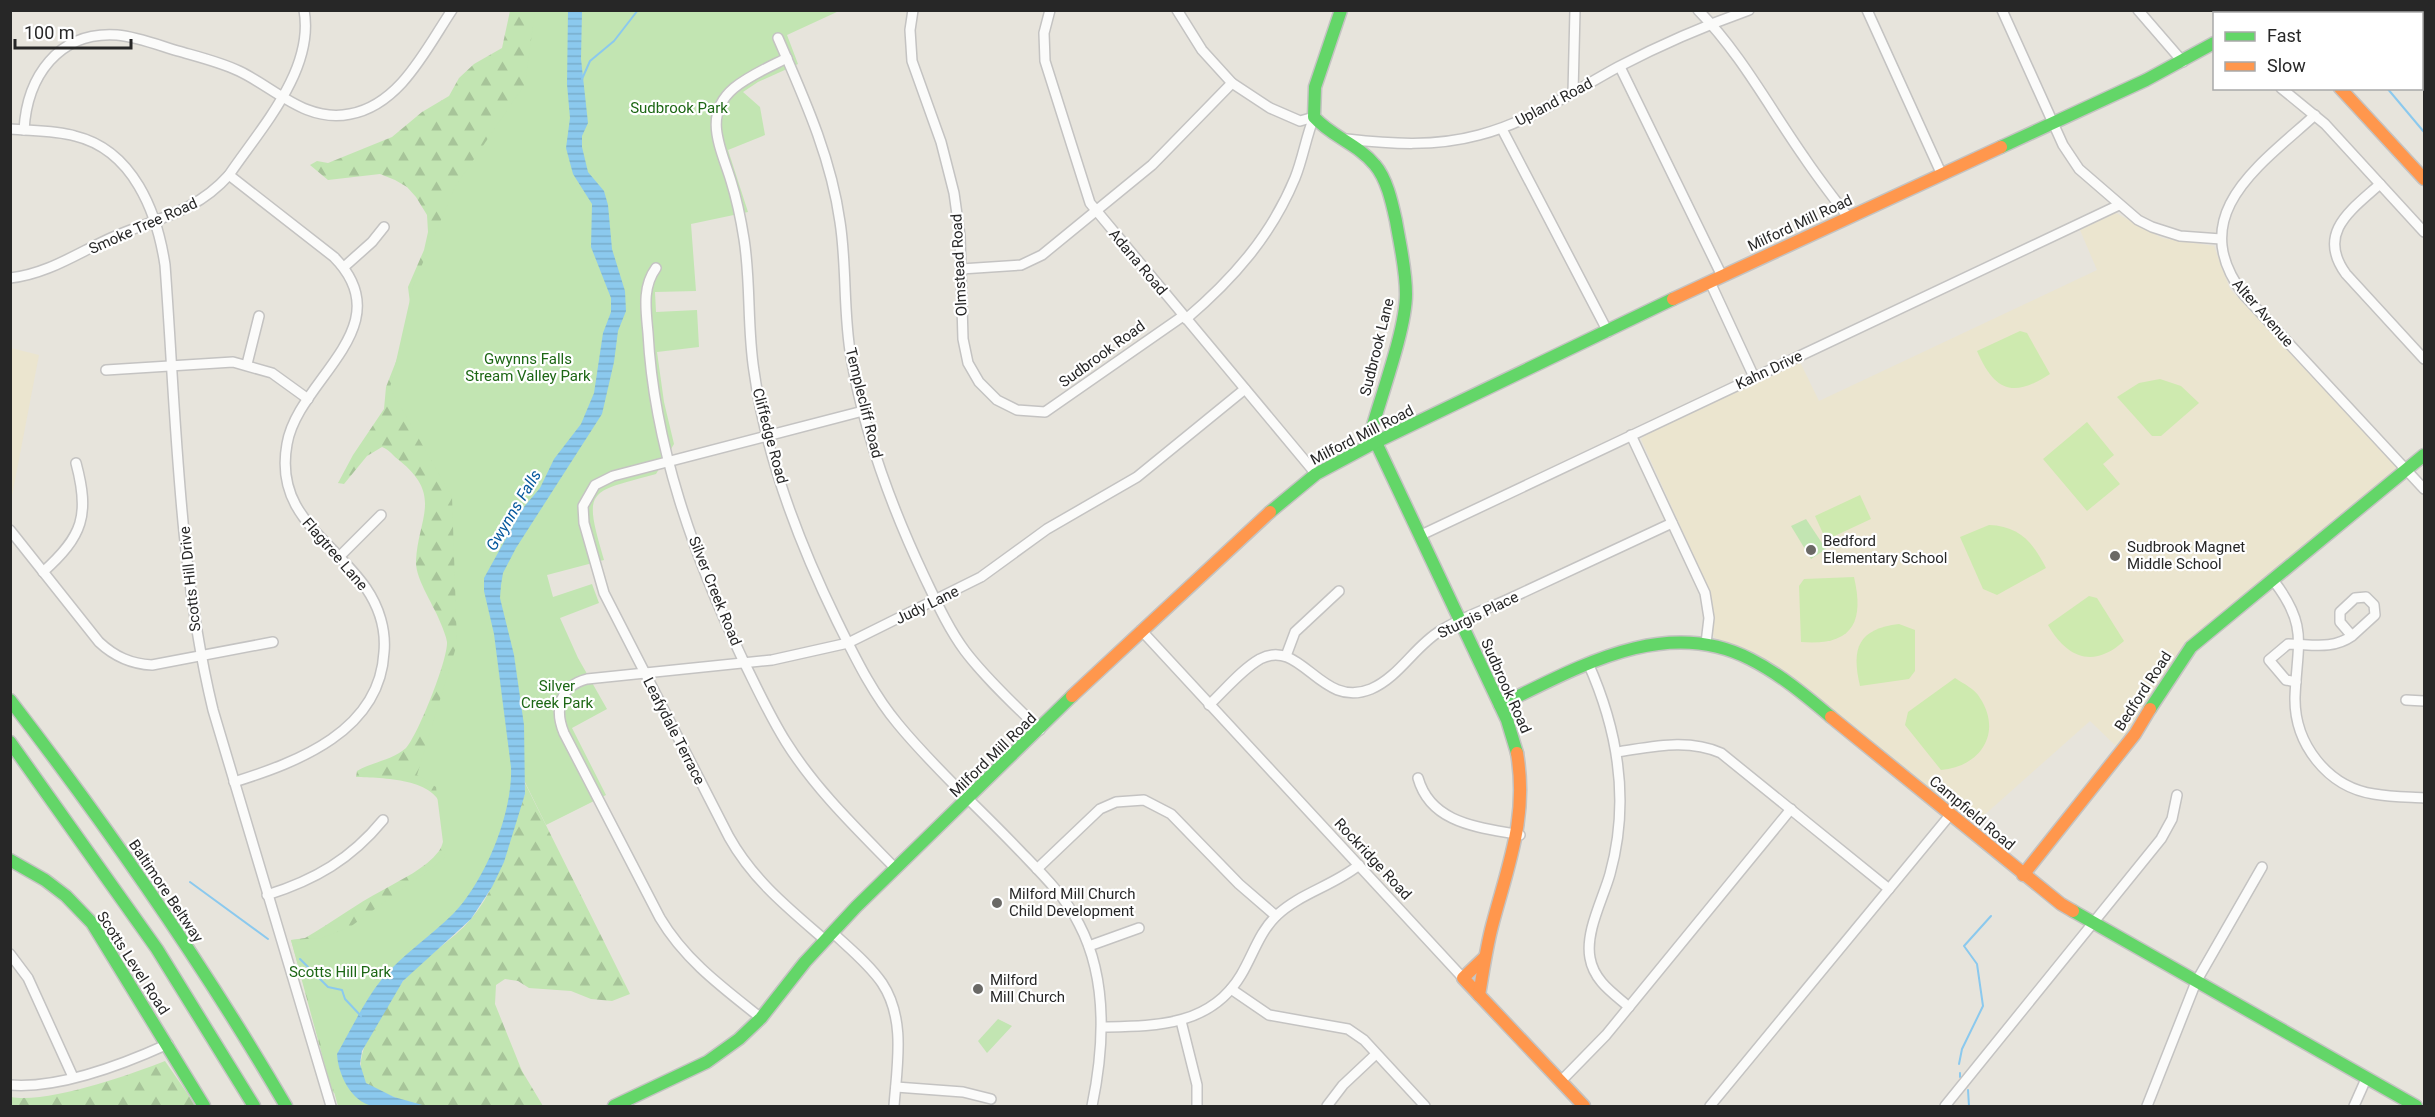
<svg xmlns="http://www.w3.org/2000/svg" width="2435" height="1117" viewBox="0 0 2435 1117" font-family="Roboto,sans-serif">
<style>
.education{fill:#ebe5cf}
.forest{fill:url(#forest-firs)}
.park{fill:#c2e5b2}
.pitch{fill:#ceeaaf}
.water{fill:url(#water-rules)}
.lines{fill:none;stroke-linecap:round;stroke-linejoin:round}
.stream{stroke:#8bc9ee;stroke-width:2}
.street-casing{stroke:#c4c3c2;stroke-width:12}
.fast-casing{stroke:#c4c3c2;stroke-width:15}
.slow-casing{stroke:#c4c3c2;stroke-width:15}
.street{stroke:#fbfbfa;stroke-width:9}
.fast{stroke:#63d668;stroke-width:12}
.slow{stroke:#ff974d;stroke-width:12}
.poi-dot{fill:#6a6966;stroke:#fff;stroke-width:2}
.labels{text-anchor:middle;stroke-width:4.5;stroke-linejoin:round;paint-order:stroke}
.street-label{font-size:15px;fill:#272727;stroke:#fff}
.park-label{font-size:15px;fill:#1d6715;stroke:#fff}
.poi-label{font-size:15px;fill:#272727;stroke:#fff;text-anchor:start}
.water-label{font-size:16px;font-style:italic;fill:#06589d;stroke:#fff}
</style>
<defs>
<pattern id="forest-firs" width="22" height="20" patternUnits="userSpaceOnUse" patternTransform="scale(1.5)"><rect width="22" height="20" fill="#c2e5b2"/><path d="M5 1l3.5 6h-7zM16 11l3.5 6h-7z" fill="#a7c499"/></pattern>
<pattern id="water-rules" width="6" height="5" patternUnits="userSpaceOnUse" patternTransform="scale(1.5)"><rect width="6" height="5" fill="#8bc9ee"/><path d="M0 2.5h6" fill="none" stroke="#78adcc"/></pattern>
</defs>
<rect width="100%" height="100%" fill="#e7e4dc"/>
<g class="education">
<path d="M2116 213 2162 238 2214 246 2230 289 2399 470 2189 643 2169 668 2152 700 2118 748 2090 721 1972 826 1788 673 1755 653 1715 638 1712 632 1713 604 1708 587 1641 439 1645 435 1800 362 1819 401 2097 270 2080 230Z"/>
<path d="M11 348 39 355 11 501 10 348Z"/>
</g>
<g class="forest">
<path d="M510 11H568L566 445 511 767 337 1054 338 1094 332 1092 291 940 305 938C331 923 356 904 383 890 402 879 425 869 439 851 447 840 443 824 442 811 439 778 381 778 356 777L357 771C372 762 393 760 406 748 418 735 448 659 447 642 446 636 443 629 441 624 435 607 415 579 416 561 418 518 443 496 400 461 393 456 390 450 382 447L367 456 344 484 338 483 353 455 384 409 386 387 404 341 411 311 408 287 424 250 428 232 427 215 416 197 407 187 395 180 380 174 328 180 310 165 317 161 328 163 392 137 422 112 449 96 459 78 474 64 502 48Z"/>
<path d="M525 783 630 994 612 1001 591 999 571 991 529 988 518 981 505 979 496 985 495 1004 522 1071 543 1106C505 1106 466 1110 428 1106 416 1106 373 1091 365 1082 347 1058 388 1000 404 980 423 956 452 942 471 919 502 882 508 836 525 794Z"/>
<path d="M165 1061 196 1106H11V1097C46 1104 130 1075 165 1061Z"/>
</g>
<g class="park">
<path d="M535 11H839L787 35 798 64 758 82 743 92 760 107 765 135 728 150 748 212 691 224 696 291 655 292 656 312 697 310 699 347 657 352 664 402 674 444 656 474C587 493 583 488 604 560L547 575 553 597 592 584 599 603 560 618 578 658 607 709 572 728 606 795 546 825 520 772 506 830 461 915 380 981 337 1054C342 1077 349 1097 374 1106H338L291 940 322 938 350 927 445 858 436 787 417 775 457 644 452 497 390 388 413 286 455 187 525 84Z"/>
<path d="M1806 519 1826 549 1811 559 1791 526Z"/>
<path d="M998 1019 1012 1026 987 1053 978 1041Z"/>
</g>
<g class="pitch">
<path d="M2020 331 2027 333 2050 374C2013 398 1995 392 1977 351Z"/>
<path d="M2160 379 2181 386 2199 403 2161 436H2152L2117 397 2139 383Z"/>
<path d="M2087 422 2114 455 2103 464 2120 484 2087 511 2043 459Z"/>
<path d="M1860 495 1871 519 1826 540 1815 516Z"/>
<path d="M1989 525C2019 526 2033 542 2046 568L1997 595 1983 589 1960 537Z"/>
<path d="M1854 577C1865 624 1851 646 1801 642L1799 586 1804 579Z"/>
<path d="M2089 596 2097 598 2124 641C2093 669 2067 658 2048 625Z"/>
<path d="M1899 624 1915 630V671L1909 679 1860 686C1851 648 1858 629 1899 624Z"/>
<path d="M1955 678C1964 684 1975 689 1980 698 2003 733 1980 767 1941 770L1905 725 1908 712Z"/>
</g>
<path class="water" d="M568 11H582L581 59 588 123 582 136V147L588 172 604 191 608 205 612 249 625 291 626 311 618 331 614 362 602 414 516 548 503 573 501 585 500 598 514 655 524 725 525 794 504 862 492 887 471 919 403 981 362 1051 360 1064 366 1083 394 1097 426 1106C409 1107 389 1110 373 1106 351 1102 338 1074 337 1054 351 1030 364 1001 382 979 403 954 430 937 453 914 485 881 513 813 511 767L494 634 484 591V578L523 508 540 488 554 459 581 424 594 393 603 333 611 312V298L591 247 592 204 573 174 566 148 570 118 567 84Z"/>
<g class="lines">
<g class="stream">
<path d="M2335 10 2336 14"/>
<path d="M582 79 590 61 614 41 638 10"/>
<path d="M2387 88 2424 132"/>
<path d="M190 882 268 939"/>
<path d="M300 959 328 987 342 990 345 999 361 1016"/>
<path d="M1959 1064 1962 1049 1983 1006 1977 964 1964 946 1991 916"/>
<path d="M1960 1073V1077"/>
<path d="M1968 1090 1969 1106"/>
</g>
<g class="street-casing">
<g id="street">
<path d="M913 10 910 30 912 61 941 142 954 193 960 236 963 339 968 363 979 382 997 400 1017 410 1045 412 1183 316"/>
<path d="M1050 10 1044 33 1045 61 1090 203 1316 474"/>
<path d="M1177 10 1202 50 1232 83 1270 108 1300 121 1314 117"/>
<path d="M1698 10C1741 54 1769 107 1804 157 1818 178 1833 197 1848 217"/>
<path d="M1867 10 1942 175"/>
<path d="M2002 10 2063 145 2079 169 2138 220 2152 227 2180 236 2221 239"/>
<path d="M2138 10 2183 62"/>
<path d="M778 38C804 98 831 157 840 222 847 267 843 313 851 357 864 433 891 506 924 576 936 601 948 628 965 651 987 680 1015 705 1040 730"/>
<path d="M787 58C769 67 750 75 734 88 702 115 721 148 731 181 737 200 741 220 744 239 751 283 747 327 754 371 766 458 799 543 837 621 855 657 872 693 898 724 935 769 979 808 1019 850 1041 873 1065 896 1079 924 1108 979 1104 1048 1092 1106"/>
<path d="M1620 67 1722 276"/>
<path d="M2281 88 2325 124 2424 232"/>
<path d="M1573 93 1575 10"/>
<path d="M2315 115C2260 165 2183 215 2244 295L2424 489"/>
<path d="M10 129C32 131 54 130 75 136 133 150 157 212 165 265 176 414 178 565 213 710L331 1106"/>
<path d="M1502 129 1608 332"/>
<path d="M24 130C27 77 58 31 117 35 138 37 158 45 178 51 199 57 220 62 239 71 275 88 306 123 350 114 400 105 426 49 452 10"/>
<path d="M1347 139C1391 144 1435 147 1479 135 1530 122 1572 92 1618 67 1660 45 1704 26 1749 10"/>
<path d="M229 175 334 257C403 327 298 379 287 444 274 515 332 539 366 588 379 607 386 630 384 652 380 731 298 762 234 782"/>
<path d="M2380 184C2351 210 2316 233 2346 274L2424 359"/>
<path d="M344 267 372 242 384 227"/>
<path d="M656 268C642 287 646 310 648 333 654 446 694 556 742 658 756 686 769 715 786 742 816 790 857 829 896 869"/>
<path d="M961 269 1021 265 1042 255 1152 165 1232 83"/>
<path d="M10 278C48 274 79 252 113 237 157 218 195 213 229 175 260 129 315 70 304 10"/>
<path d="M1710 282 1754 377"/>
<path d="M1186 319C1233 279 1271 236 1295 178 1303 158 1306 137 1314 117"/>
<path d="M247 364 259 316"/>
<path d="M106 370 233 362 272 373 308 399"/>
<path d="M1631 435 1705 593 1709 618 1706 643"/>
<path d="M10 530 99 642C115 657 131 664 152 665L273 642"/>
<path d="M1419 536 2119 205"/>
<path d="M339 557 381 515"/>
<path d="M43 572C83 536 90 515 76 463"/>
<path d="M2273 580C2309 626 2297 644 2295 697 2294 743 2327 787 2374 794 2391 797 2408 797 2424 798"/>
<path d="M1141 630 1463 978"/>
<path d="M1286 656 1295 632 1339 591"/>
<path d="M1588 663C1618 730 1630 802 1610 874 1603 899 1585 932 1590 958 1594 981 1613 993 1629 1007"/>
<path d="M2296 682 2286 680 2269 660 2288 644C2311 644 2332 650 2352 636L2340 622V612L2355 598 2366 597 2374 605 2375 615 2352 636"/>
<path d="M2406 700 2424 701"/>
<path d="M1209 705C1225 690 1241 670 1260 659 1302 637 1320 710 1371 689 1399 677 1415 646 1440 631 1462 617 1488 609 1511 598 1565 573 1618 548 1672 523"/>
<path d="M1617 752C1652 747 1687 738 1721 753L1889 889"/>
<path d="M1418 778C1431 824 1479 827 1520 835"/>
<path d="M1037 869 1100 809 1116 802 1144 800 1171 814 1239 884 1276 916"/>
<path d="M267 895C315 880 351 859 383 820"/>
<path d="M832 932C849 948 869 964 882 983 906 1019 897 1065 894 1106"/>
<path d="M825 940C788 908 753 880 729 837L604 593 584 523 583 506 595 485 613 476 863 411"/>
<path d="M1089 946 1139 928"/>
<path d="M10 954 28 978 73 1077"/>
<path d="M1231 989 1269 1015 1348 1029 1364 1040 1425 1106"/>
<path d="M761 1018C722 987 685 960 660 918L564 733C554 709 560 686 587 679L772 660 848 643 981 577 1047 529 1137 477 1245 389"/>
<path d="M1181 1021 1197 1085V1106"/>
<path d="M1102 1027C1154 1026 1210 1027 1241 975 1253 955 1259 933 1276 916 1300 893 1333 886 1359 865"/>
<path d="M1561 1081 1606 1035 1791 809"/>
<path d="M10 1085C59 1089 124 1064 168 1044"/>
<path d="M896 1087 963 1092 991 1099"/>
<path d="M1327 1106 1343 1085 1376 1054"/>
<path d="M1710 1106 1950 815"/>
<path d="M1945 1106 2161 839 2172 819 2177 795"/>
<path d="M2147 1106 2196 982 2262 867"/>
<path d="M2354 1106 2366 1079"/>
</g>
</g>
<g class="fast-casing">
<g id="fast">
<path d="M1341 10 1315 87 1314 117C1332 137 1358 144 1375 165 1387 179 1392 203 1396 221 1400 245 1406 269 1406 294 1406 329 1381 396 1371 432L1507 720 1517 753"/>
<path d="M2268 10 2271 14"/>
<path d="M2256 14 2260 10"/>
<path d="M2001 147 2146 80 2214 43"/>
<path d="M1270 512 1316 474 1374 443 1673 299"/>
<path d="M10 700C110 830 203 964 286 1106"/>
<path d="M1500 705C1577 668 1665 615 1750 659 1780 674 1806 696 1831 717"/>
<path d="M2150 709 2191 647 2424 455"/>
<path d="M10 742 157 949 254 1106"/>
<path d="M10 860 45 880 66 896 92 923 204 1106"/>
<path d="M2073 911 2416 1106"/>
<path d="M614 1106 707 1062 739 1039 761 1018 805 962 856 907 1072 696"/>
</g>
</g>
<g class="slow-casing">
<g id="slow">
<path d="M2340 88 2424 179"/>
<path d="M1673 299 2001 147"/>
<path d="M1072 696 1270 512"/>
<path d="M1831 717 2061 904 2073 911"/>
<path d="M2023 875 2135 734 2150 709"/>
<path d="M1484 958 1463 978 1584 1106"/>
<path d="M1479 995C1483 972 1486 949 1492 926 1508 865 1528 818 1517 753"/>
</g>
</g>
<use href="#street" class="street"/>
<use href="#fast" class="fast"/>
<use href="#slow" class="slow"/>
</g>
<g class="poi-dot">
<circle cx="1811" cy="550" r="6"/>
<circle cx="2115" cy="556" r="6"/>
<circle cx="997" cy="903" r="6"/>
<circle cx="978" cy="989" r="6"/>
</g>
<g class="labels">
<g class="street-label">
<text transform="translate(1554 102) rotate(-28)" y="5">Upland Road</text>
<text transform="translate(1800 223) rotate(-25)" y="5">Milford Mill Road</text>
<text transform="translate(143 226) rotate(-24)" y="5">Smoke Tree Road</text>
<text transform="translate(1138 262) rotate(50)" y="5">Adana Road</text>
<text transform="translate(959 265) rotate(-93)" y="5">Olmstead Road</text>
<text transform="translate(2263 313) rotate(49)" y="5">Alter Avenue</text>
<text transform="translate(1377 347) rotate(-76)" y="5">Sudbrook Lane</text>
<text transform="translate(1102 354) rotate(-36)" y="5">Sudbrook Road</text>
<text transform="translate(1769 370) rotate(-25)" y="5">Kahn Drive</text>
<text transform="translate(864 403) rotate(76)" y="5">Templecliff Road</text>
<text transform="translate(1362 435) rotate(-27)" y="5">Milford Mill Road</text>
<text transform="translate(770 436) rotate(75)" y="5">Cliffedge Road</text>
<text transform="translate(335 554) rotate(49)" y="5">Flagtree Lane</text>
<text transform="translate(190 579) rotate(-96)" y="5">Scotts Hill Drive</text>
<text transform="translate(715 591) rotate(68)" y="5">Silver Creek Road</text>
<text transform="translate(927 605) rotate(-26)" y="5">Judy Lane</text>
<text transform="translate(1478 615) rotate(-26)" y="5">Sturgis Place</text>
<text transform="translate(1506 686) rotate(66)" y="5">Sudbrook Road</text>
<text transform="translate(2143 691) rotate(-57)" y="5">Bedford Road</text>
<text transform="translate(674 731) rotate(63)" y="5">Leafydale Terrace</text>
<text transform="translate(993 755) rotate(-44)" y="5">Milford Mill Road</text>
<text transform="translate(1972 813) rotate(40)" y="5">Campfield Road</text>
<text transform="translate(1373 859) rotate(47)" y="5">Rockridge Road</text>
<text transform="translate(166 891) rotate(56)" y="5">Baltimore Beltway</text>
<text transform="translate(133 963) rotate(57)" y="5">Scotts Level Road</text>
</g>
<g class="park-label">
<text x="679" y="113">Sudbrook Park</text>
<text x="528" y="364">Gwynns Falls<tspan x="528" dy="17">Stream Valley Park</tspan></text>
<text x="557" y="691">Silver<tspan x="557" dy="17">Creek Park</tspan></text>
<text x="340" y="977">Scotts Hill Park</text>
</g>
<g class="poi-label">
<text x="1823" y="546">Bedford<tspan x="1823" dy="17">Elementary School</tspan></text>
<text x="2127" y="552">Sudbrook Magnet<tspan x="2127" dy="17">Middle School</tspan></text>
<text x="1009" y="899">Milford Mill Church<tspan x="1009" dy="17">Child Development</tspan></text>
<text x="990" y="985">Milford<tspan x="990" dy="17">Mill Church</tspan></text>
</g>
<g class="water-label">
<text transform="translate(513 510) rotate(-59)" y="6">Gwynns Falls</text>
</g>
</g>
<rect width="2435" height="1117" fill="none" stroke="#272727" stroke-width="24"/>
<rect x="2213" y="12" width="210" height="78" fill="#ffffff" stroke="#a9a9a9" stroke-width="1.5"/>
<rect x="2225" y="32" width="30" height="9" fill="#63d668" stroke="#a9a9a9" stroke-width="1.5"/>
<text x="2267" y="42" font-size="18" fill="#272727">Fast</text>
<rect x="2225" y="62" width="30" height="9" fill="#ff974d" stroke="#a9a9a9" stroke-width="1.5"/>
<text x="2267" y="72" font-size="18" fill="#272727">Slow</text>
<path d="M15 39v9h116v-9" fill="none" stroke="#272727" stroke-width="3"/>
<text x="24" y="39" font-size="18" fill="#272727" stroke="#ffffff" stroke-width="4.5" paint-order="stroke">100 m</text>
</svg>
